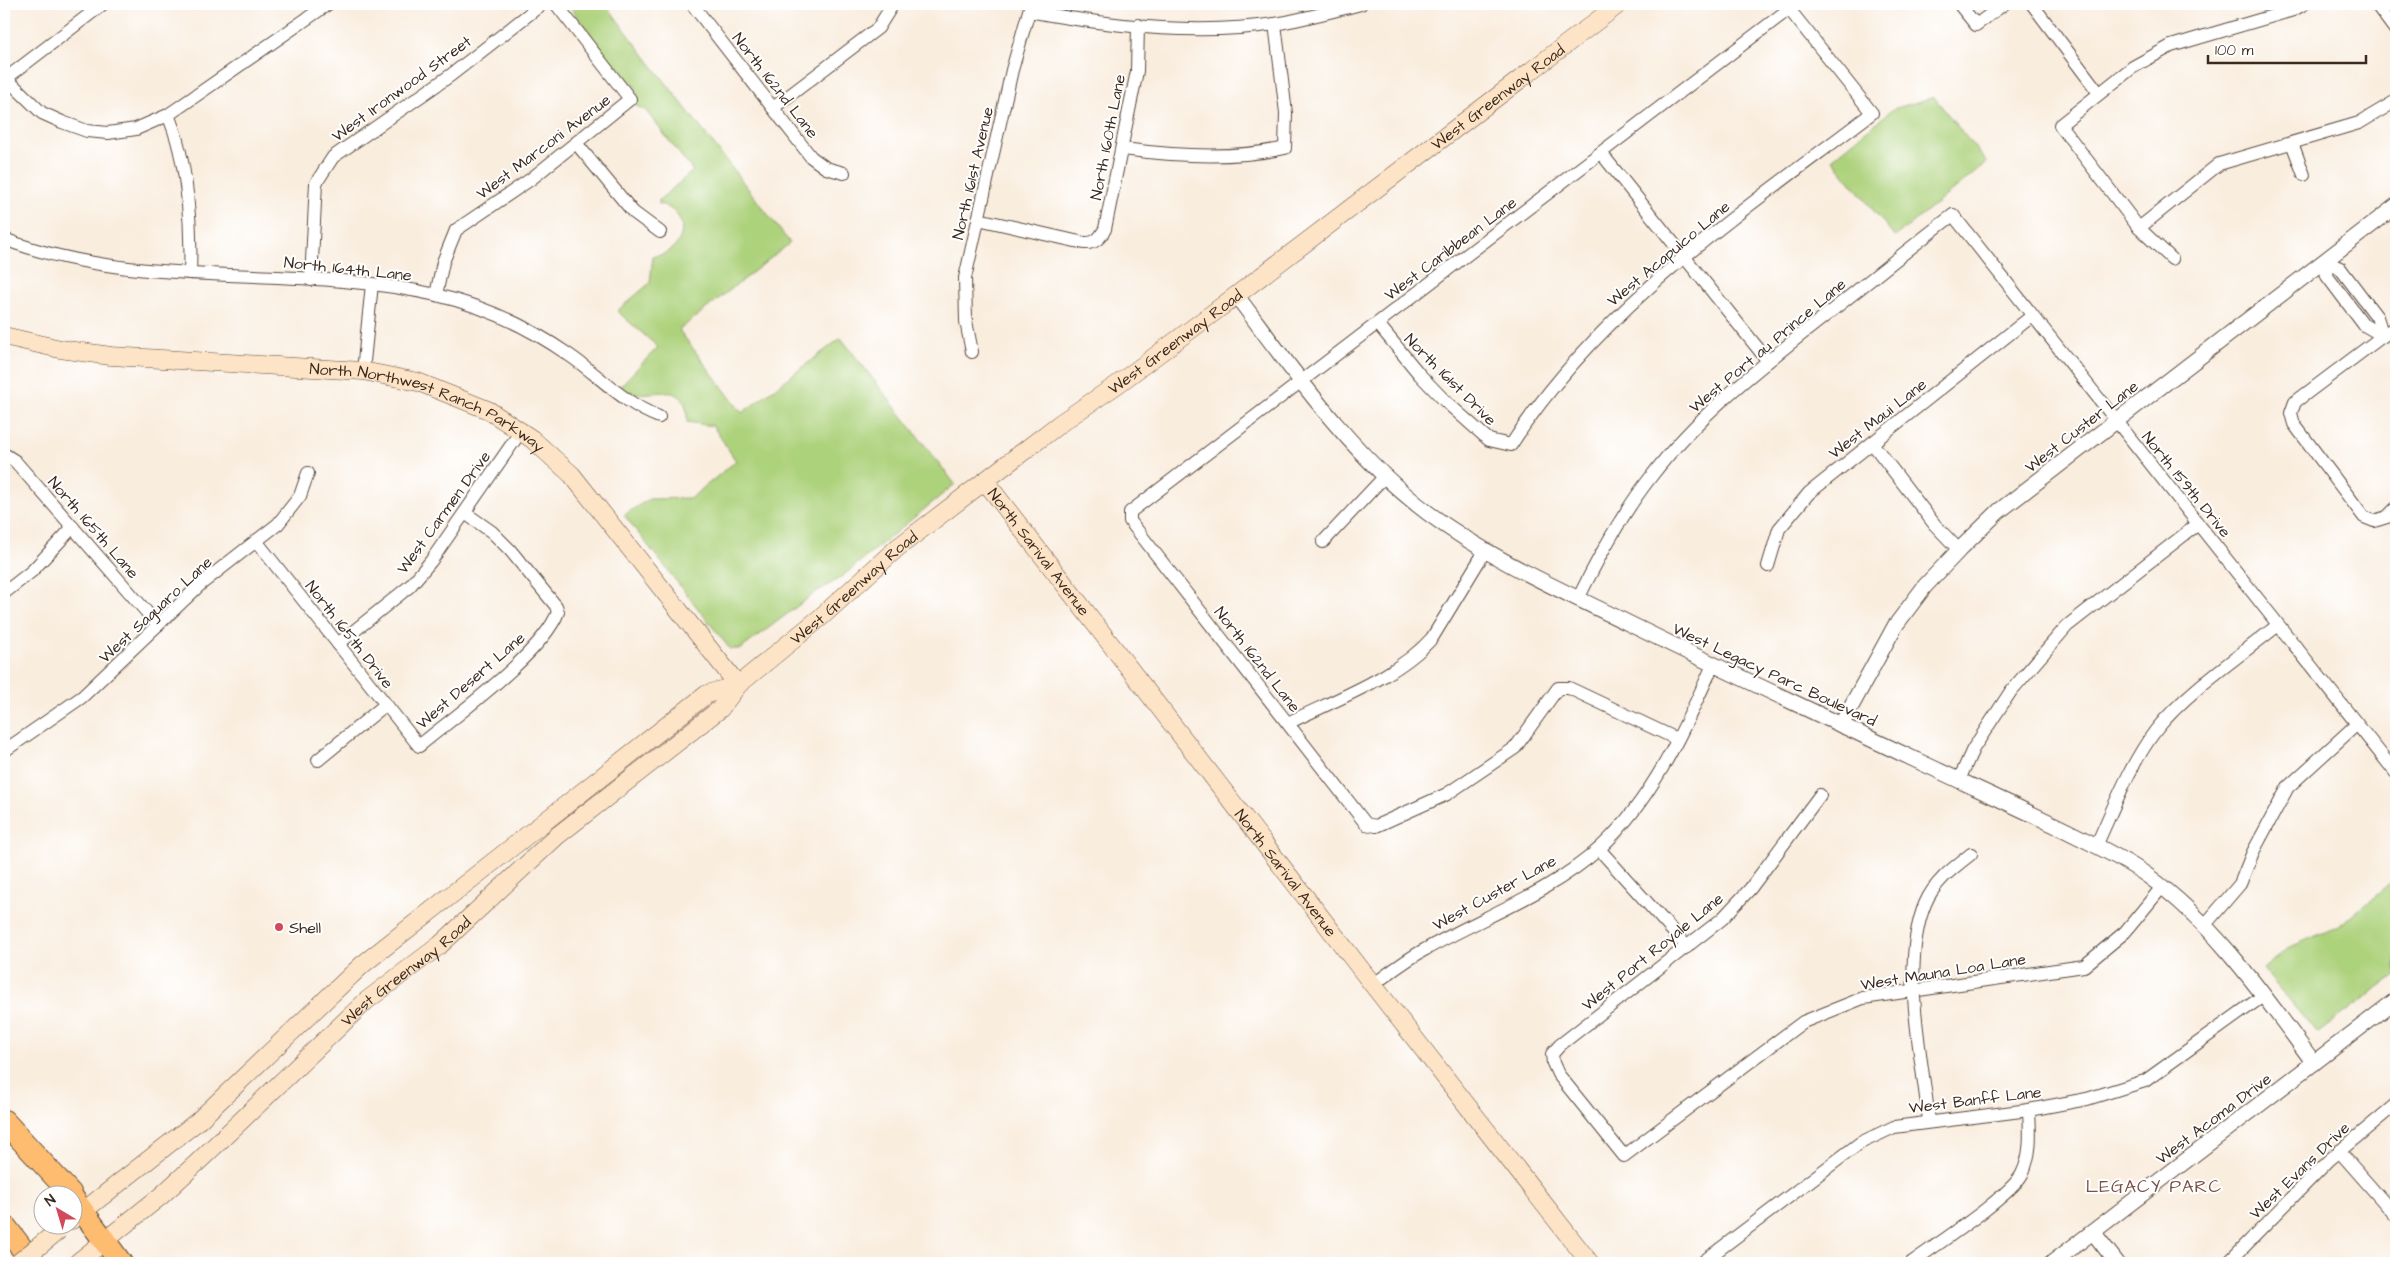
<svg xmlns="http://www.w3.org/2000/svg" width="2400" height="1267" viewBox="0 0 2400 1267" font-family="'Architects Daughter',sans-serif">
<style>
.green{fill:#add27c;stroke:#747e4d}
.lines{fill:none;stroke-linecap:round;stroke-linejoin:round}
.minor-casing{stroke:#58473b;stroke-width:14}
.tertiary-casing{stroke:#58473b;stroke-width:17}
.secondary-casing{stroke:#58473b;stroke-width:19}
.motorway-casing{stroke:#58473b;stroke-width:24}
.minor{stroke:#fff;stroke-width:12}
.tertiary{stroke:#fff;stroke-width:15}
.secondary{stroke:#fee4c6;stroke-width:18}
.motorway{stroke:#fdbc70;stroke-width:22}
.secondary-bridge-casing{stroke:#58473b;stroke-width:19;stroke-linecap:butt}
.secondary-bridge{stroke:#fee4c6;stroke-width:18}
.poi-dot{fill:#d1495b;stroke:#fff;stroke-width:2}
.labels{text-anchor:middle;stroke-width:4;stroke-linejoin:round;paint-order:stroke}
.street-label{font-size:16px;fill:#3b2a1e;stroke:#fff}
.poi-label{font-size:16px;fill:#3b2a1e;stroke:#fff;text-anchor:start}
.neighbourhood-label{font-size:18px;letter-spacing:1px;fill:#7a5147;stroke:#fff}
</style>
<rect width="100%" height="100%" fill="#fff"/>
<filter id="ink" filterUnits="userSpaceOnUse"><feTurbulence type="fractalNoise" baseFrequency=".02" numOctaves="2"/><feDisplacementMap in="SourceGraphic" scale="10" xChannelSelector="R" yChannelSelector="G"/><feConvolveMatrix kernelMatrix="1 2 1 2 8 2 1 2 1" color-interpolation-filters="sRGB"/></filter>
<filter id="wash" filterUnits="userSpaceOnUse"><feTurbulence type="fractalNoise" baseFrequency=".0096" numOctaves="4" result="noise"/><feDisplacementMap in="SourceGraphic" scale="20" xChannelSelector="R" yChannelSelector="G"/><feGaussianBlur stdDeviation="1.12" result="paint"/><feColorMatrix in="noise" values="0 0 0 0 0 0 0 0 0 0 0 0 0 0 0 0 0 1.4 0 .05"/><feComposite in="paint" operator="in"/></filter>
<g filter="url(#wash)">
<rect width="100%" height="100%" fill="#f9edde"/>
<g class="green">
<path d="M569 4H605L790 243 679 330 742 413 841 338 955 484 840 578 816 592 741 649H730L624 515 649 499 691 498 736 461 713 426 687 422C689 369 640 408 620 386L658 347 617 311 650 283 653 256C687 254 693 212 659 204V200L693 171 646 111 635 105 637 97 635 86 619 71 576 15Z"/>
<path d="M1934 97 1987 163 1895 237 1832 159 1893 109Z"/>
<path d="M2396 879V974L2317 1034 2263 969 2288 948 2339 926Z"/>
</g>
</g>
<g filter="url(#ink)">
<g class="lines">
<g class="minor-casing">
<g id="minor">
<path d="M692 4 811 157 826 168 844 173"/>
<path d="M1959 4 1976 25 2004 4"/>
<path d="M2032 4 2099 93"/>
<path d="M2376 4 2396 31"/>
<path d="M1029 11C1108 26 1195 36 1275 24 1304 19 1333 11 1361 4"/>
<path d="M6 78 42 113 62 122 87 131 108 133 136 129 168 115 328 4"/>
<path d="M4 80 103 4"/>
<path d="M773 108 878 28 893 4"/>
<path d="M168 115C187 158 192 226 190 273"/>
<path d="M576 143 633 212 660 232"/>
<path d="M2292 143 2304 175"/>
<path d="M1123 149C1175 156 1233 160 1285 148L1286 113 1275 24"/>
<path d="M1601 153 1768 361"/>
<path d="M978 219 1084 243C1095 244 1100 238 1105 229L1137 71 1138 25"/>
<path d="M2139 228 2219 164 2359 123 2396 101"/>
<path d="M4 239C141 292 294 262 436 295 484 306 529 327 569 355 600 376 623 403 659 417"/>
<path d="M2172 259 2139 228 2060 125 2133 67 2171 46 2293 10 2304 4"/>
<path d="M2324 261 2340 268 2377 317 2383 336"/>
<path d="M2324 261 2327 276 2364 325 2383 336"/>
<path d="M311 280 316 183 333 157 451 75 542 4"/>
<path d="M436 295 443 262 456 230 531 179 630 99 556 4"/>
<path d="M1378 324 1420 375 1445 401 1489 440 1511 445C1601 305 1742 212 1872 113L1789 9 1130 512V521L1366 824 1376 826 1447 794 1515 748 1558 688H1569L1677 739"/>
<path d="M2396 326 2295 402 2291 413 2294 424 2364 517 2374 521 2387 517 2396 508"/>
<path d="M972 352 966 321 965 278 1012 70 1031 4"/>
<path d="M363 371 372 284"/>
<path d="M1872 443 1935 525 1959 550"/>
<path d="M4 454 15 461 158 625"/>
<path d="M257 542 419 746C455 716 543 653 558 612L556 606 510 550 492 532 465 513"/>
<path d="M1323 542 1385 476"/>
<path d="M1768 566 1779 529 1809 493 2032 316"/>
<path d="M4 593 32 571 73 527"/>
<path d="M1578 599C1599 556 1621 515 1650 478 1696 417 1756 370 1816 323 1862 287 1907 250 1953 215L2396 773"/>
<path d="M338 644 410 586 431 561 521 431"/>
<path d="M1288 723C1334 700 1398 677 1432 638L1485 551"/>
<path d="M4 751 82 697 201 584 278 524 300 496 308 473"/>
<path d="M318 760 385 705"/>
<path d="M1959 780 1973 749 2011 691 2067 626 2198 524"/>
<path d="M1820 795 1750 889 1722 919 1560 1045 1552 1054 1553 1063 1558 1074 1624 1156 1803 1022 1863 998 2084 966 2125 932 2162 887"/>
<path d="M2096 846C2114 807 2130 764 2156 730 2186 692 2240 656 2278 625"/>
<path d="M1599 849 1687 947"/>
<path d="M2204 926 2240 884 2253 852 2288 787 2357 724"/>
<path d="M1373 985C1390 972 1407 959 1426 949 1484 916 1550 893 1600 848 1653 799 1684 729 1713 665"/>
<path d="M1929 1121C1922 1056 1900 965 1925 904 1934 882 1953 868 1971 854"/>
<path d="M2339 1151 2396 1216"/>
<path d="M1705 1263 1704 1261 1860 1143 1894 1127 2029 1110 2087 1099 2145 1081 2263 996"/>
<path d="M1911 1263C1934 1246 2011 1196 2022 1174 2032 1154 2030 1131 2029 1110"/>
<path d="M2228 1263 2328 1161 2396 1104"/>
</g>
</g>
<g class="tertiary-casing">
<g id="tertiary">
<path d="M1236 295C1294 372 1350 454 1428 513 1490 559 1561 590 1630 624 1742 679 1854 731 1967 784 2004 801 2041 818 2077 836 2101 848 2126 860 2148 876 2216 925 2265 997 2314 1063"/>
<path d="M1841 725 1895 626 1925 586 1959 550 1999 511 2396 206"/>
<path d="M2093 1232 2117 1263"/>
<path d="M2052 1263 2396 1000"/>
</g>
</g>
<g class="secondary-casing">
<g id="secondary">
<path id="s1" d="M4 336 60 349 111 356 363 371 418 382 488 410 532 439 572 475 738 685"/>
<path id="s2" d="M985 481 1373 985 1590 1263"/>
<path d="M72 1220 198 1121 362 965 707 694 738 685"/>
<path id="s3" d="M77 1263 162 1195 200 1160 366 1001 440 945 557 836 720 709 738 685 821 617 897 548 1062 422 1118 384 1213 313 1619 4"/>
</g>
</g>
<g class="motorway-casing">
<g id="motorway">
<path d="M4 1121 71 1194"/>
<path d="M72 1197 121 1263"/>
<path d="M4 1225 33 1263"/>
</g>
</g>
<use href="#minor" class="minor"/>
<use href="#tertiary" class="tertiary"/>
<use href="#secondary" class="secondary"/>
<use href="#motorway" class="motorway"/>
<g class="secondary-bridge-casing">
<path id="secondary-bridge" d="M18 1263 59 1230"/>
</g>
<use href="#secondary-bridge" class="secondary-bridge"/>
</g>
</g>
<circle class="poi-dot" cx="279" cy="927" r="5"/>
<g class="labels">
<g class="street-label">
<text transform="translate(776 85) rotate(52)" y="6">North 162nd Lane</text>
<text transform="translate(401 88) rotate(-36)" y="6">West Ironwood Street</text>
<text dy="6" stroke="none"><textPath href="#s3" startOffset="1841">West Greenway Road</textPath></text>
<text transform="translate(1107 137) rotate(-79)" y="6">North 160th Lane</text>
<text transform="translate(543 146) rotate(-37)" y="6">West Marconi Avenue</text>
<text transform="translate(972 173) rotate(-77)" y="6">North 161st Avenue</text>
<text transform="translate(1450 248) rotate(-37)" y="6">West Caribbean Lane</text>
<text transform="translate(1668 253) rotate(-40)" y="6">West Acapulco Lane</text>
<text transform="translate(348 268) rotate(6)" y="6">North 164th Lane</text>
<text dy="6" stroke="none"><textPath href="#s3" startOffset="1436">West Greenway Road</textPath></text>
<text transform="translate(1767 345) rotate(-40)" y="6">West Port au Prince Lane</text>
<text transform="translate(1451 379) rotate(45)" y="6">North 161st Drive</text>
<text dy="6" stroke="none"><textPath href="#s1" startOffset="434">North Northwest Ranch Parkway</textPath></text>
<text transform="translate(1877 418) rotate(-38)" y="6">West Maui Lane</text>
<text transform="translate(2081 426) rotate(-38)" y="6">West Custer Lane</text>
<text transform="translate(2187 484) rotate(51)" y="6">North 159th Drive</text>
<text transform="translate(443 512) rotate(-54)" y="6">West Carmen Drive</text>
<text transform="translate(94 527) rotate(49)" y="6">North 165th Lane</text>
<text dy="6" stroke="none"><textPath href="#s2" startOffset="89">North Sarival Avenue</textPath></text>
<text dy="6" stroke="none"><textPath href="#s3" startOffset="1031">West Greenway Road</textPath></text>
<text transform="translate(155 609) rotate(-43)" y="6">West Saguaro Lane</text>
<text transform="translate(350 634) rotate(52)" y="6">North 165th Drive</text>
<text transform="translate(1258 659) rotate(52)" y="6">North 162nd Lane</text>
<text transform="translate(1775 674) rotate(25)" y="6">West Legacy Parc Boulevard</text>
<text transform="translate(470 680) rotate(-41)" y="6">West Desert Lane</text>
<text dy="6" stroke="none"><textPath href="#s2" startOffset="494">North Sarival Avenue</textPath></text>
<text transform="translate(1494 892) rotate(-29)" y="6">West Custer Lane</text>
<text transform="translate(1652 951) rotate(-39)" y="6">West Port Royale Lane</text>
<text dy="6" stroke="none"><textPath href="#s3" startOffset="440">West Greenway Road</textPath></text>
<text transform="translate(1943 971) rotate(-9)" y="6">West Mauna Loa Lane</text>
<text transform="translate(1975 1099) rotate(-7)" y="6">West Banff Lane</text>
<text transform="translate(2213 1118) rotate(-37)" y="6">West Acoma Drive</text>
<text transform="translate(2299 1170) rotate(-44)" y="6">West Evans Drive</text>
</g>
<g class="poi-label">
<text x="289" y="933">Shell</text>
</g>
<g class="neighbourhood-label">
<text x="2154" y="1192">LEGACY PARC</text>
</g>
</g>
<rect width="2400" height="1267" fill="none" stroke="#fff" stroke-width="20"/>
<g transform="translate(58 1210) rotate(322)"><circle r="24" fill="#ffffff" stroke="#b1aaa5"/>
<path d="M0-4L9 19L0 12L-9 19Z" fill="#d1495b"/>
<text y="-8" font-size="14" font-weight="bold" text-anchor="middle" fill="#3b2a1e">N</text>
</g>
<path d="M2208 55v8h158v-8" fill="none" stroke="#3b2a1e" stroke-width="2.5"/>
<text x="2215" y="55" font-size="15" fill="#3b2a1e" stroke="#ffffff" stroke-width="4" paint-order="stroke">100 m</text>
</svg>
